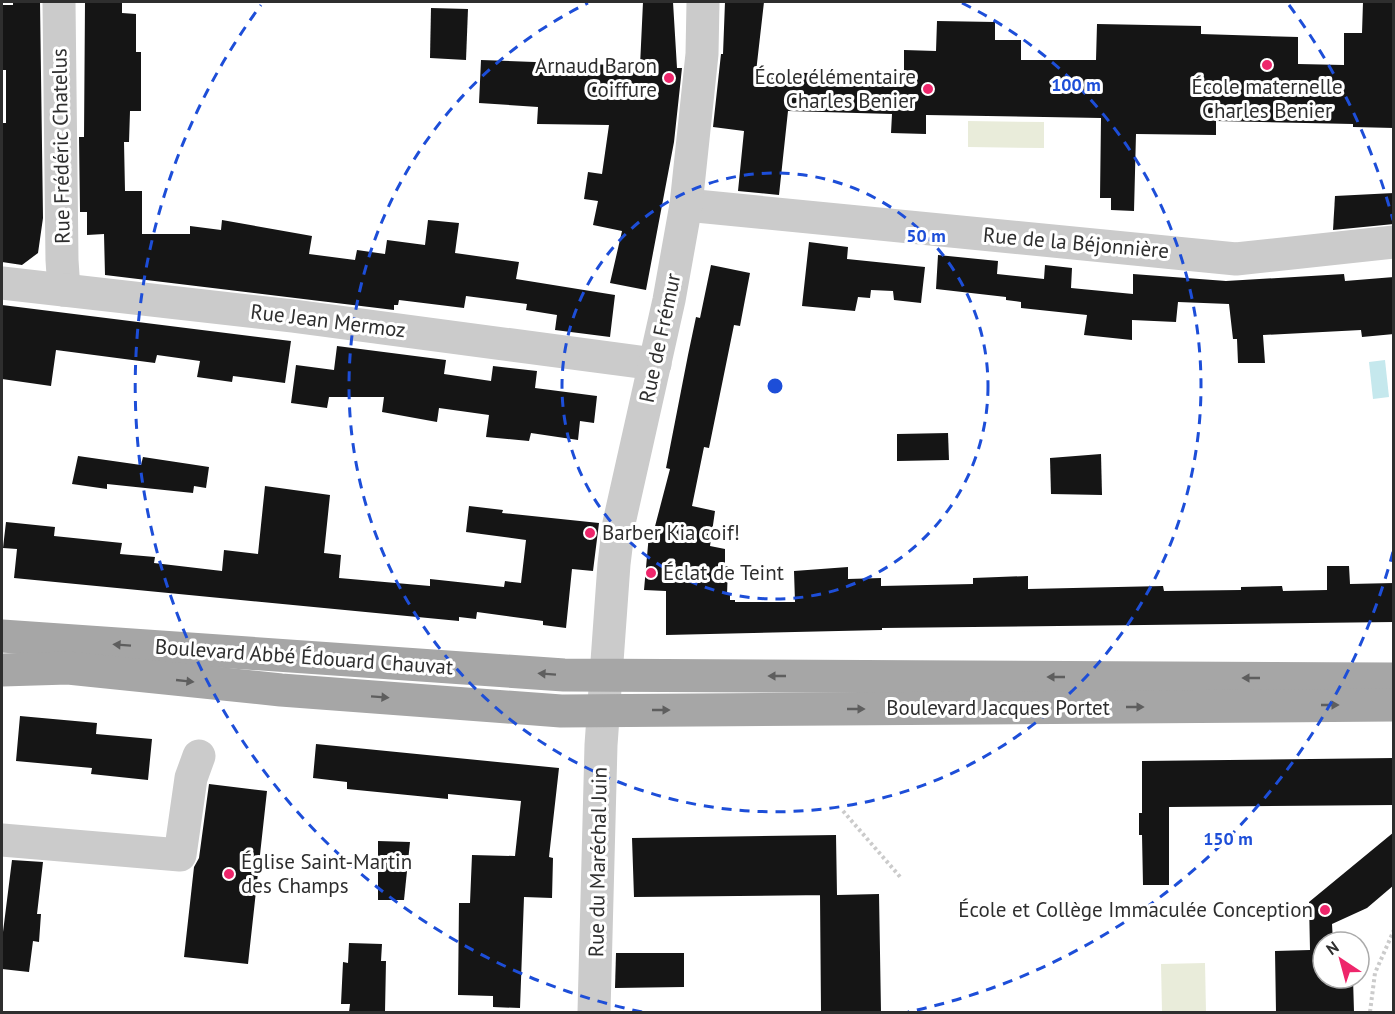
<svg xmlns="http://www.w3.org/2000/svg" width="1395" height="1014" viewBox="0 0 1395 1014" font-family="'PT Sans',sans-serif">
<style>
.green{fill:#e9ecda}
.water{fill:#c5e8ed}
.building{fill:#151515}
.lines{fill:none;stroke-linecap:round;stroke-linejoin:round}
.path{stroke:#cbcbcb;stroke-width:4;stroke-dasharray:3 3;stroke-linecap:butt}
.minor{stroke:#cbcbcb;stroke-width:33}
.major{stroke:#a6a6a6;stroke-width:33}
.oneway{fill:#5e5e5e}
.ring{fill:none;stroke:#1d4ed8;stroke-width:3;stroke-dasharray:10 8}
.poi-dot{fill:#ee266b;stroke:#fff;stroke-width:2}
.labels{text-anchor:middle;stroke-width:6;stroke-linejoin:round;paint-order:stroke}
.poi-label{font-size:21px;fill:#2e2e2e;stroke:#fff;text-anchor:end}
.street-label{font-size:21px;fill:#2e2e2e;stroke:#fff}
.centre{fill:#1d4ed8;stroke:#fff;stroke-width:3}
.ring-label{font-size:18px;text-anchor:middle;font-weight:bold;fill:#1d4ed8;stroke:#fff;stroke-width:6;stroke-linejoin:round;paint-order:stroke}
</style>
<rect width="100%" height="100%" fill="#fff"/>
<g class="green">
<path d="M968 121 1044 122V148L968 147Z"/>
<path d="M1205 963 1206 1012H1162L1161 964Z"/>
</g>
<path class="water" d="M1385 360 1389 397 1373 399 1369 362Z"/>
<g class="building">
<path d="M13 2H40L43 218 38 253 22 265 2 262V123H6V70H2V5H13Z"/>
<path d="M85 2H122V13L136 14V52H141V111H130L129 142H124L125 191H142V234H190V226L221 230 222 220 312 236 309 254 355 260 357 250 385 254 387 240 425 245 428 220 459 223 455 253 519 262 516 279 615 295 610 337 555 330 557 315 526 310 527 304 466 296 464 308 399 300 398 305H394V310L105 275 104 234 87 235V212H80L79 137H84Z"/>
<path d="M643 2H673L677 68H682L674 142 646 290 610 283 622 231 593 225 598 201 584 199 588 172 602 174 609 125 537 124 538 107 479 103 481 60 640 66Z"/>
<path d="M725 2H764L756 72 904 75V50L936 51 937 21 995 22V40H1021V60H1096L1097 24 1201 26V34L1298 37V64L1344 65V33H1362L1363 2H1394V128L1353 127V124L1216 121V135L1136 134 1134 211 1111 210V198H1100L1101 118 926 115V134L891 133 892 114 788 111 779 195 738 191 744 131 713 127 721 54H723Z"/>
<path d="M431 8 468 9 466 60 430 58Z"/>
<path d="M1394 193V224L1333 230 1335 196Z"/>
<path d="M809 242 848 247 847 259 925 267 921 303 894 300 893 291 871 290 870 298 858 297 855 311 802 306Z"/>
<path d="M938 255 998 261 997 274 1044 279 1045 265 1072 268 1071 288 1133 294V274L1226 281 1344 274 1345 281 1394 277V334L1362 337 1361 330 1263 335 1265 363H1238L1237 339H1233L1229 304 1178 302 1176 322 1132 320V340L1084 335 1087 315 1021 308V302L1006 300V297L936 289Z"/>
<path d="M711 265 750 273 740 326 734 325 709 448 704 447 692 506 715 511 710 546 725 549V566H728L727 595H730V600H735V602H795L794 571 848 567V579L881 578V586L973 584V578L1028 576V589L1163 586 1164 591 1241 590V587L1282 586 1283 591 1327 590V566H1349L1350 584 1394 583V622L882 628V630L666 635V591L644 590 649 534H653L670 469 666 468 688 355 696 317 700 318Z"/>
<path d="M2 305 291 341 285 383 233 376 232 382 197 377 200 361 157 355 155 363 56 350 51 386 2 379Z"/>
<path d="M337 346 446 360 444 374 491 381 493 366 537 371 535 388 597 396 594 423 580 421 578 440 531 433 529 441 486 437 489 415 439 408 437 422 382 412 384 397H329L327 408 291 403 296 365 334 370Z"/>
<path d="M948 433 949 460 897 461V434Z"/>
<path d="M1101 454 1102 495 1051 494 1050 458Z"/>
<path d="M78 456 141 465 143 457 209 467 206 488 194 486 193 493 107 484V489L72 484Z"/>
<path d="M265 486 330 495 324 553 341 555 339 578 430 586V579L504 587 505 581 521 583 526 540 466 532 469 506 503 510 502 513 599 523 593 571 572 569 566 628 543 625V621L477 612 476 619 459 617V621L14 578 17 549 3 548 6 522 55 527 54 536 122 543 120 554 155 557 154 563 222 571 224 550 258 554Z"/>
<path d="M20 716 97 723 96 734 152 739 148 780 91 774 92 768 16 761Z"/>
<path d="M316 744 559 768 549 857 553 858 552 898 524 897 520 1008 493 1007V996L458 995 459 903H470L472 855 515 856 521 801 448 794V799L347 789V782L313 778Z"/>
<path d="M1394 758V805L1169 807V885H1143L1142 835H1139V813H1142V761Z"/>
<path d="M209 784 267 791 248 964 184 957 194 867 199 858Z"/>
<path d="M1394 832V885L1367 908 1332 924 1333 942H1323V978H1353L1354 1012H1276L1275 951 1310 950 1309 902Z"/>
<path d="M836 835 837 895 879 894 881 1012H821L820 895H828L634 897 632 838Z"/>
<path d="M378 841 410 842 404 900H378Z"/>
<path d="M12 860 43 862 37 914H41L39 942 33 941 29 972 2 969V940Z"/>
<path d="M349 943 382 944 381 961H386L385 1012H349L350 1004H341L343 962 348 963Z"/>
<path d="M616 953H684V987L615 988Z"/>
</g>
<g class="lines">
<g class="path">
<path d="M843 811 902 879"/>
<path d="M1370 1012 1375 973 1394 930"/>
</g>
<g class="minor">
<path d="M59 2 62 260 64 290"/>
<path d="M686 205 1236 259 1394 242"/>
<path d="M2 283 293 316 655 364"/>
<path d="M2 840 180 855 191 778 199 756"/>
<path d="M594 1012 601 745 614 564 619 523 669 300 686 205 702 54 703 2"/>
</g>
<g class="major">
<path d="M2 636 564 675 1394 679"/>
<path d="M2 670 68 668 281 690 561 711 1394 705"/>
</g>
</g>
<defs><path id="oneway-solid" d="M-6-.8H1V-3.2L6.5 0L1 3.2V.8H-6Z" transform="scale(1.5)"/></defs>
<g class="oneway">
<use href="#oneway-solid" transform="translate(122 645) rotate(-176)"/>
<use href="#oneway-solid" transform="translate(547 674) rotate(-176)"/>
<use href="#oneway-solid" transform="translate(777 676) rotate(-180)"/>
<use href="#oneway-solid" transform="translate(1056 677) rotate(-180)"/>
<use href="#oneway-solid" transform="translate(1251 678) rotate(-180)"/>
<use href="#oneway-solid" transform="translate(185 681) rotate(6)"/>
<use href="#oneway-solid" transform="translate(380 697) rotate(4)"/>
<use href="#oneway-solid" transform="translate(1330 705)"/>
<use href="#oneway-solid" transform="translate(1135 707)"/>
<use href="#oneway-solid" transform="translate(856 709)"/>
<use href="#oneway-solid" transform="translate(661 710)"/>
</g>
<g class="ring">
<circle cx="775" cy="386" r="213"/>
<path d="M962 3A426 426 0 1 1 588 3"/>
<path d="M1393 552A640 640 0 0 1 908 1012M642 1012A640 640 0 0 1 261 5M1289 5A640 640 0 0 1 1393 220"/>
</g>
<g class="poi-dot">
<circle cx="1267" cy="65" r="6"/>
<circle cx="669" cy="78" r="6"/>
<circle cx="928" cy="89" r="6"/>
<circle cx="590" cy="533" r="6"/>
<circle cx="651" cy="573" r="6"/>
<circle cx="229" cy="874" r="6"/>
<circle cx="1325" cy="910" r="6"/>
</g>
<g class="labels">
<g class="poi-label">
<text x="657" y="73">Arnaud Baron<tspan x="657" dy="24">Coiffure</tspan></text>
<text x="916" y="84">École élémentaire<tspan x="916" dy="24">Charles Benier</tspan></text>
<text x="1267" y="94" text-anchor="middle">École maternelle<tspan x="1267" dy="24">Charles Benier</tspan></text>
<text x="602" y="540" text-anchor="start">Barber Kia coif!</text>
<text x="663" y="580" text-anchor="start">Éclat de Teint</text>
<text x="241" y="869" text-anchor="start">Église Saint-Martin<tspan x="241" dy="24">des Champs</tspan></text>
<text x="1313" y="917">École et Collège Immaculée Conception</text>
</g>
<g class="street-label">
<text transform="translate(61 146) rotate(-91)" y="7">Rue Frédéric Chatelus</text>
<text transform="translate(1076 243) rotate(5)" y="7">Rue de la Béjonnière</text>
<text transform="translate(328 321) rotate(7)" y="7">Rue Jean Mermoz</text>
<text transform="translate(660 338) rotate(-78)" y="7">Rue de Frémur</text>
<text transform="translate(304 657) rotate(4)" y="7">Boulevard Abbé Édouard Chauvat</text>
<text x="998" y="715">Boulevard Jacques Portet</text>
<text transform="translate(598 862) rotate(-89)" y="7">Rue du Maréchal Juin</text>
</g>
</g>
<circle cx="775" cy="386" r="9" class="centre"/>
<g class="ring-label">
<text x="1076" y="91">100 m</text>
<text x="926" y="242">50 m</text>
<text x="1228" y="845">150 m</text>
</g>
<rect width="1395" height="1014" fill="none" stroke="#2e2e2e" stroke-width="6"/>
<g transform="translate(1341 960) rotate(324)"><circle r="28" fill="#ffffff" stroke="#ababab" stroke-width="1.5"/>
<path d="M0-4.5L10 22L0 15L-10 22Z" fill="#ee266b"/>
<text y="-9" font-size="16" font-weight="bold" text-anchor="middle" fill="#2e2e2e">N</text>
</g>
</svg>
